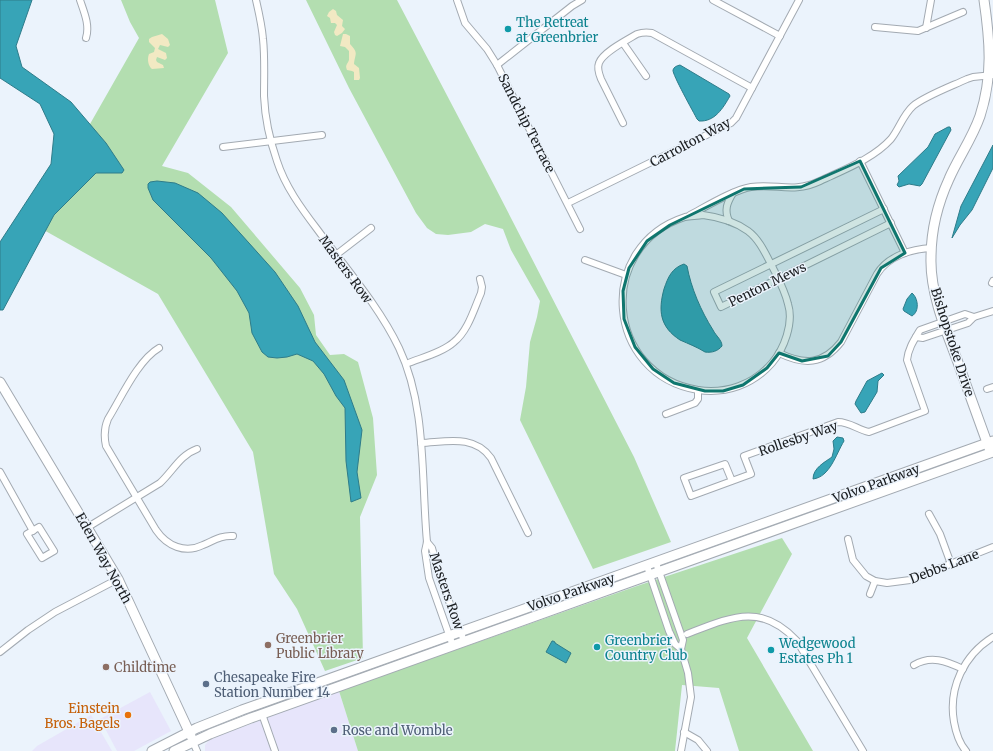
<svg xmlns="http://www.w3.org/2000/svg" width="993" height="751" viewBox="0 0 993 751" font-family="Merriweather,serif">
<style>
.commercial{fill:#e7e5fb}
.green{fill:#b3deb0}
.sand{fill:#f2e9c3}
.water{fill:#37a4b7;stroke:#2e7c8a}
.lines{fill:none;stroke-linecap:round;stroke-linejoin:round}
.street-casing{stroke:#a3aab2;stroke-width:8}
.secondary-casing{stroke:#a3aab2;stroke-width:11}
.street{stroke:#fff;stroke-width:6}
.secondary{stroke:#fff;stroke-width:9}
.marked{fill:#0f766e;fill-opacity:0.2;stroke:#0f766e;stroke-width:3;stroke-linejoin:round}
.culture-dot{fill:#0f9aa8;stroke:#ebf3fc;stroke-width:1.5}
.education-dot{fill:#8d6e63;stroke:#ebf3fc;stroke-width:1.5}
.service-dot{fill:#5c6f8a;stroke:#ebf3fc;stroke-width:1.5}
.food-dot{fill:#e8710a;stroke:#ebf3fc;stroke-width:1.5}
.labels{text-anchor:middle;stroke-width:3;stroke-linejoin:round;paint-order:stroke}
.culture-label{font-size:13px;fill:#0d838f;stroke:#ebf3fc;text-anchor:start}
.street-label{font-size:13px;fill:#1a1d20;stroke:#ebf3fc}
.education-label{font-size:13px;fill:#785e54;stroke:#ebf3fc;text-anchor:start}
.service-label{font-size:13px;fill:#4e5e75;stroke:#ebf3fc;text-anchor:start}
.food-label{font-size:13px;fill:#c56008;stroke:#ebf3fc;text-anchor:end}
</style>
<rect width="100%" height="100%" fill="#ebf3fc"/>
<g class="commercial">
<path d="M339 691 358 751H205V745L210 739Z"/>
<path d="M150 692 171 731 134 751H117L100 719Z"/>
<path d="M91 715 112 751H32L37 746Z"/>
</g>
<g class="green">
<path d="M121 0H215L228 53 162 166 188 173 231 207 300 288 314 315 316 335 330 355 344 354 358 362 373 418 377 475 360 517 363 658 325 671 297 609 274 574 253 452 158 294 33 224 139 38 130 22Z"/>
<path d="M306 0H397L494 185 634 457 671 542 593 569 520 420 526 387 530 342 537 317 540 301 511 250 503 229 485 224 471 232 448 235 436 234 427 228 416 213 349 88Z"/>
<path d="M782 538 792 554 747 638 813 751H739L719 688 682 685 675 751H358L339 691 637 586Z"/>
</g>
<g class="sand">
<path d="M333 9 336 11 337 15 343 20 342 26 345 29 342 33 337 36 335 35 334 32 337 25 335 23H331L330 18 327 16 329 12Z"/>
<path d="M162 34 168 39 170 45 168 47 160 45 158 49 166 53 167 58 165 60 157 57 156 60 157 62 163 65 164 68 152 69C148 66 147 59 149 54L154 52 155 48 149 42V39L152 37Z"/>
<path d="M343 34H346L350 36V44C359 54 355 53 354 64L359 68 360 78 359 80H354V72L352 71 347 70C345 65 347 65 349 60 349 58 349 54 349 51L345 47 340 46Z"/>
</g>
<g class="water">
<path d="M0 0H32L16 46 22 67 71 102 106 143 124 170 122 173H96L54 215 3 310H0V242L51 164 54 134 40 104 0 78Z"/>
<path d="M680 65 729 94 730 96C723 108 715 122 699 121L697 119C694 113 672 74 673 70 674 67 676 66 680 65Z"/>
<path d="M948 127H950L951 130 922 184 920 186 909 184 899 187 897 185 899 181 898 176 928 147 935 134Z"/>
<path d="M993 145V168L972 210 960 225 952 238 961 206Z"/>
<path d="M157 181 175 183 198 193 222 213 275 272 298 306 315 342 344 380 362 430 357 472 361 498 351 502 346 461 345 408 336 396 324 374 313 361 297 354 287 357 277 358 268 357 262 352 252 333 249 313 237 291 211 258 153 200 148 188V184L150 182Z"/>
<path d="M684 264 687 266C691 288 701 311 713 330 716 336 722 340 722 346 718 351 712 353 705 352 697 347 689 344 680 340 660 327 658 311 664 289 668 277 672 268 684 264Z"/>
<path d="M912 293C918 298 920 311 912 316L904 311 903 309 907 299Z"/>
<path d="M882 373 884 375 878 381 877 392 865 412 861 413 855 404 856 401 867 381Z"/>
<path d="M837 437 843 438 844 441C836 454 830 477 813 479 813 468 825 462 832 457L834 449 833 441Z"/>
<path d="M552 641H553L555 642V643L571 653 566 663 546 652Z"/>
</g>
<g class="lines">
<g class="street-casing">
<g id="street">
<path d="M80 0C84 12 90 25 86 38"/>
<path d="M256 0C259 13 262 26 263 39 265 58 264 77 264 96 265 118 270 141 277 161 285 186 301 208 317 229 344 266 379 306 399 348 427 407 421 478 427 542L425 551 429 578 453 646"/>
<path d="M457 0 465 23 487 49 497 65 580 229"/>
<path d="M713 0 780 36"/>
<path d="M875 27 918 31 963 12"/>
<path d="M926 28 931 0"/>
<path d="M623 43 646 76"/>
<path d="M497 65 572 6 582 0"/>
<path d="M623 123 601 79C599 74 597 68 599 63 603 52 627 40 637 34 643 32 646 32 652 33L752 88"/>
<path d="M223 147 322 135"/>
<path d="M860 161 905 253"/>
<path d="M568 203 731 123 736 118 799 0"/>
<path d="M884 209 714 292 721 307 891 223"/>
<path d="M690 215C707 206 733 190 751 187 777 183 792 194 820 181 843 170 873 159 891 139 899 129 903 115 913 106 925 96 952 86 967 79L973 77 993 75"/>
<path d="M703 215C719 217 734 221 748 231 760 240 766 255 773 268 779 280 785 291 788 304 794 323 784 349 772 363 753 385 726 394 698 390 605 375 595 246 685 217 690 216 697 216 703 215Z"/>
<path d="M729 221C724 210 727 203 733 193"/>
<path d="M336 255 371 228"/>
<path d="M585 260 626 275"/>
<path d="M992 283 993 281"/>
<path d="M916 337 923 338 968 323 974 317 993 311"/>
<path d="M159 348C138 360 121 398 108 419 104 428 104 437 106 446L156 530C167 546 185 554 203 545 213 541 221 535 233 536"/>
<path d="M779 353C804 365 823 365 841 342L877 274C888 256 911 249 932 248"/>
<path d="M406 364C420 358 442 353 454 342 468 331 474 309 481 293L482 287 480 279"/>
<path d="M987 389 993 387"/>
<path d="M666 414 695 403 698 399V390"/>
<path d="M421 443C446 442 474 434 491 458L528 533"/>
<path d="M0 472 33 531"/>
<path d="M732 481 725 464 684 478 691 496 751 474 744 456 838 422C850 422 858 430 869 432L925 411 907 360C908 349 914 340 920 330L965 314 974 317"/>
<path d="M929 514 940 534 951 564"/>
<path d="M39 527 54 551 42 558 27 534Z"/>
<path d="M88 527 160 483C173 471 180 455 197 449"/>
<path d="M848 539 853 560 866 576 875 581 887 583 910 580 993 547"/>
<path d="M427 542 432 548 441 580 464 641"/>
<path d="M647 566 669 631 675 644 681 649 683 640 656 563"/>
<path d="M870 594 875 581"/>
<path d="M687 634C731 617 761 602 797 641L863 751"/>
<path d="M681 649 688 673 691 697 681 751"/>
<path d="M0 652 28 630 55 612 118 579"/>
<path d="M914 665C931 655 946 661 963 669"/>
<path d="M262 714 275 751"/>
<path d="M684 732 698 740 707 751"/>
<path d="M193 742 197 751"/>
<path d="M966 751C959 743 956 733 954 722 948 688 964 655 993 637"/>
</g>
</g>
<g class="secondary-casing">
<g id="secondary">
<path d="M984 0C990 41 993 76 980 116 972 139 958 158 949 179 938 203 931 231 931 258 930 291 944 326 956 357 967 387 978 417 989 448"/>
<path d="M0 382 118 579 191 736"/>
<path d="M152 751 197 728 242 710 993 441"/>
<path d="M174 751 210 734 251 718 993 452"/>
</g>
</g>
<use href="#street" class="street"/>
<use href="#secondary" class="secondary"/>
</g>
<path class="marked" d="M860 161 905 253 881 268 841 342 828 356 802 361 779 353 767 368 743 385 723 391H705L674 383 653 369 635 347 624 319 623 291 629 268 647 241 670 225 744 189 801 187Z"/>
<g class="culture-dot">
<circle cx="508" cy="29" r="4"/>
<circle cx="597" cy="647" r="4"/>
<circle cx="771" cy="650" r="4"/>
</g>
<g class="education-dot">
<circle cx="268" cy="645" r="4"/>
<circle cx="106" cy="667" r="4"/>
</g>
<g class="service-dot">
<circle cx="206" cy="684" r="4"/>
<circle cx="334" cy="730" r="4"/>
</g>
<circle class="food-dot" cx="128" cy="715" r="4"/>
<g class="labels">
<g class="culture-label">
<text x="516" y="27">The Retreat<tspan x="516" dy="15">at Greenbrier</tspan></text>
<text x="605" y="645">Greenbrier<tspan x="605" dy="15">Country Club</tspan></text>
<text x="779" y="648">Wedgewood<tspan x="779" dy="15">Estates Ph 1</tspan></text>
</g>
<g class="street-label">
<text transform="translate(527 123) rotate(63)" y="5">Sandchip Terrace</text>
<text transform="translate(690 142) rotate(-28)" y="5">Carrolton Way</text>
<text transform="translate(346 269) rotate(54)" y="5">Masters Row</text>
<text transform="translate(767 284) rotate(-26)" y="5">Penton Mews</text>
<text transform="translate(953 342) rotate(72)" y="5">Bishopstoke Drive</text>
<text transform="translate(798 438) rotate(-19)" y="5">Rollesby Way</text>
<text transform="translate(876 483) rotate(-20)" y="5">Volvo Parkway</text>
<text transform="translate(104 558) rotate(61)" y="5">Eden Way North</text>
<text transform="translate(944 566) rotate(-21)" y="5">Debbs Lane</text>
<text transform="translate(447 591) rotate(71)" y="5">Masters Row</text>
<text transform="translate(571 592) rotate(-19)" y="5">Volvo Parkway</text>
</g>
<g class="education-label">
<text x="276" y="643">Greenbrier<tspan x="276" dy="15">Public Library</tspan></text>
<text x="114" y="672">Childtime</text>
</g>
<g class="service-label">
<text x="214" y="682">Chesapeake Fire<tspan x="214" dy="15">Station Number 14</tspan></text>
<text x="342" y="735">Rose and Womble</text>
</g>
<g class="food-label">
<text x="120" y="713">Einstein<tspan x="120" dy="15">Bros. Bagels</tspan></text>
</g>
</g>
</svg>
